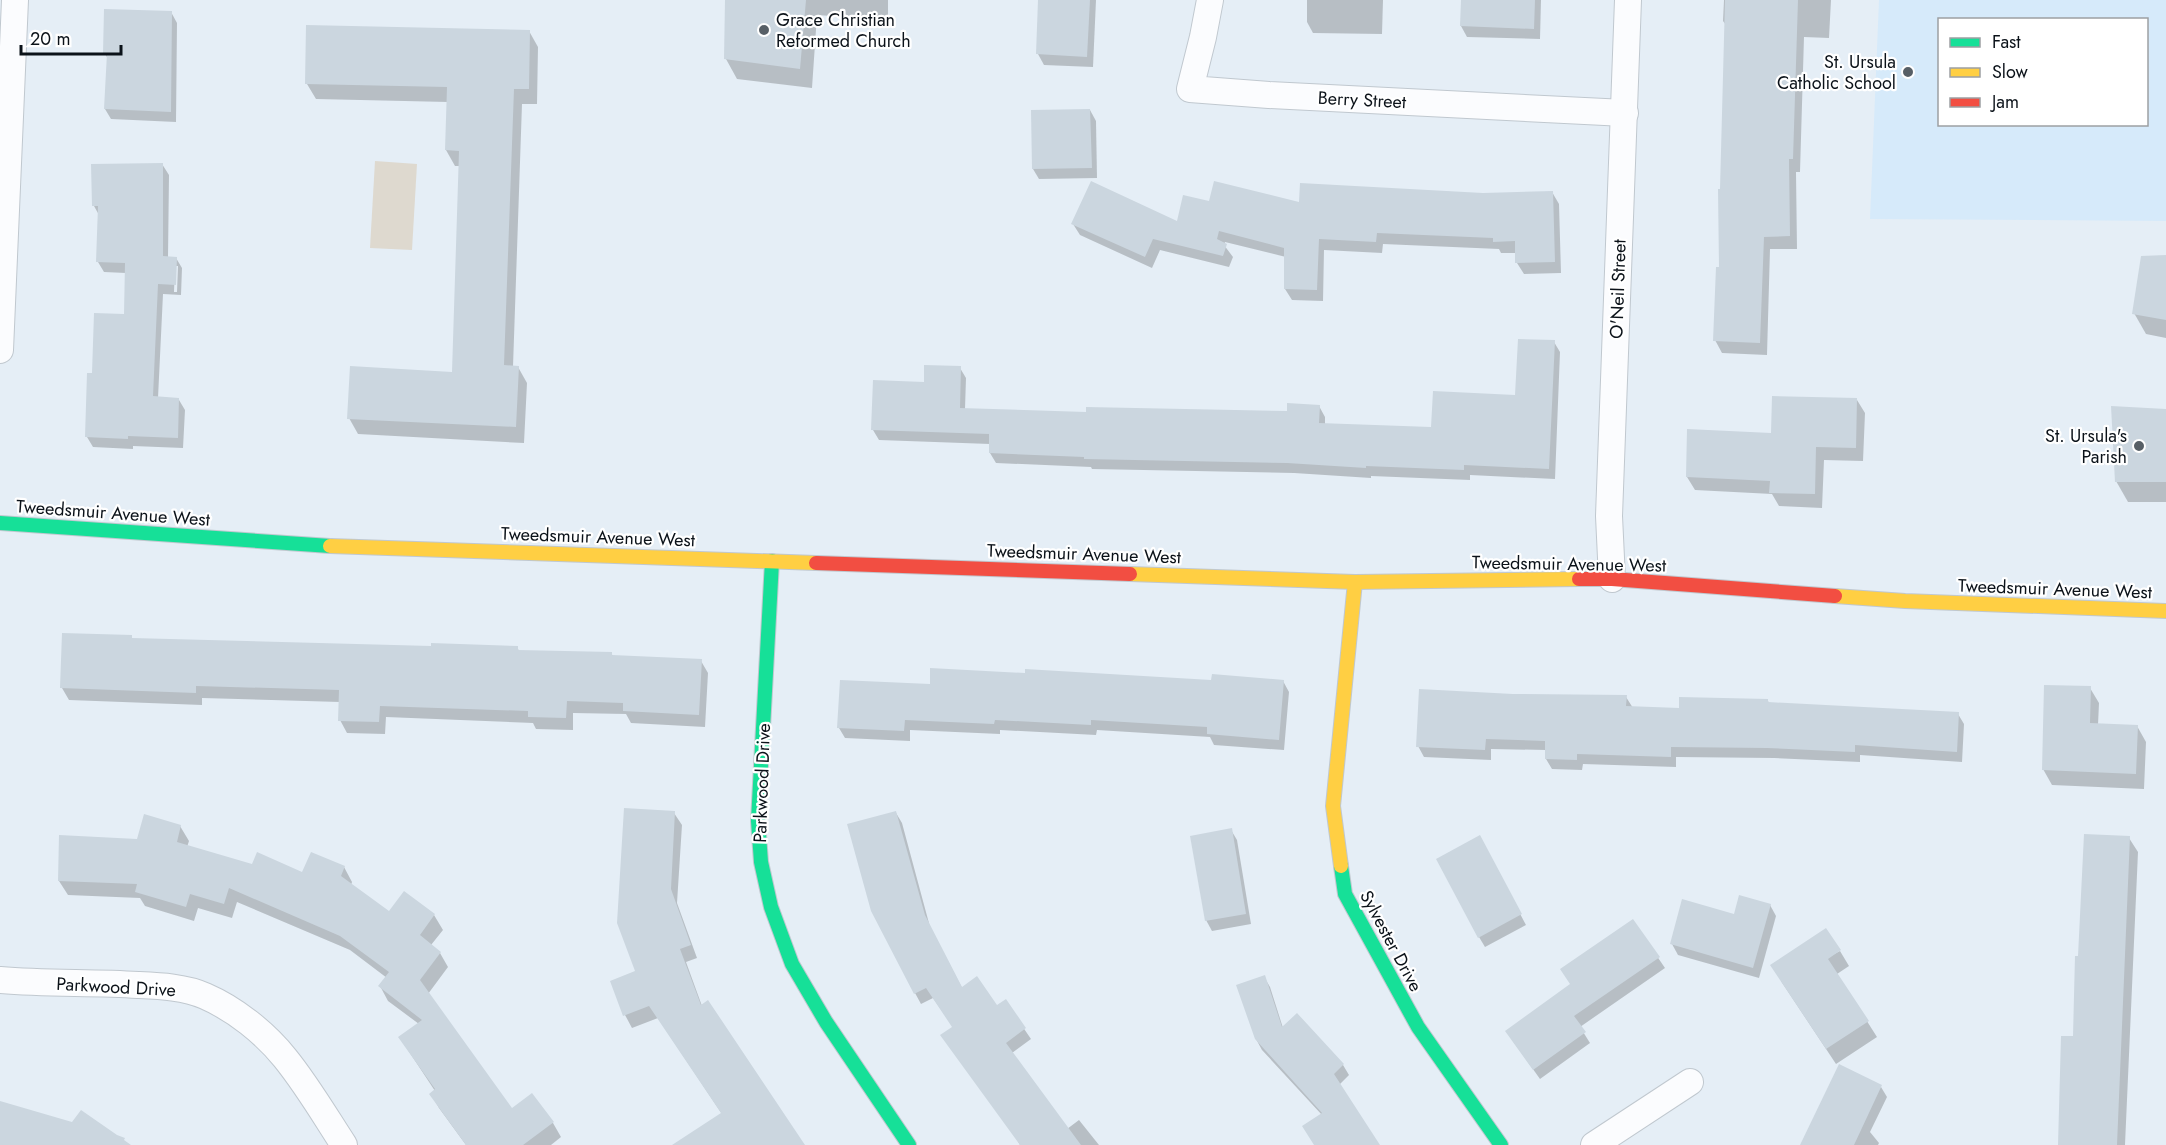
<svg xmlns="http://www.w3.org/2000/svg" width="2166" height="1145" viewBox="0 0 2166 1145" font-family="Jost,sans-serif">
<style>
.built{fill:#d6eafa;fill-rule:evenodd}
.green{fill:#ded9cf}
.shadow{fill:#0003;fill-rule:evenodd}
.building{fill:#cbd6df}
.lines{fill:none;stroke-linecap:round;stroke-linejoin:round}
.street-casing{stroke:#c0c8cf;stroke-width:28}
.fast-casing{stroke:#c0c8cf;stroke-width:16}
.slow-casing{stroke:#c0c8cf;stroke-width:16}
.jam-casing{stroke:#c0c8cf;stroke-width:16}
.street{stroke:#fbfcfe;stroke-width:26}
.fast{stroke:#16e098;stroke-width:14}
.slow{stroke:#ffcf43;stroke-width:14}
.jam{stroke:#f24e42;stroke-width:14}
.poi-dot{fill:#575f66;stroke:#fff;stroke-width:2}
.labels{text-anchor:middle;stroke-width:4.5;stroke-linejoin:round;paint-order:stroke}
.poi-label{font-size:18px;fill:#0b1219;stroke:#fff;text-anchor:end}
.street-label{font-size:18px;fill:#0b1219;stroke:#fff}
</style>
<rect width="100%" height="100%" fill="#e5eef6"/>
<path class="built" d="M1879 0H2166V221L1870 219ZM1940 20H2146V124H1940Z"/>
<path class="green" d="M375 161 417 164 412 250 370 248Z"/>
<g class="shadow">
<path d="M727 0H888V20L817 15 812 88 737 79 726 59Z"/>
<path d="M1040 0H1096L1093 67 1044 65 1038 54Z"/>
<path d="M1307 0H1383L1382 34 1313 33 1307 22Z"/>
<path d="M1462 0H1541L1540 39 1467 37 1461 26Z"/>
<path d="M1724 0H1831L1829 38 1804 37 1800 172H1796L1797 249H1770L1767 355 1722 353 1715 340 1720 269 1726 25 1723 21Z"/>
<path d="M171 12 177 23 176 122 111 119 105 109 108 59 104 52Z"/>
<path d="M529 31 538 47 537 104H522L513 367H518L527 383 524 443 358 434 349 418 454 373 460 166H455L446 150 448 102 316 99 307 84Z"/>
<path d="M1090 110 1096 121 1097 178 1039 179 1033 169Z"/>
<path d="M162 164 169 175 168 258H176L182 268 181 295 163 294 158 398 179 400 185 410 183 448 133 446V449L93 447 87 437 93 374 125 315 126 273 104 272 98 262 99 215 94 206ZM175 266H178L177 292H174Z"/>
<path d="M1552 192 1559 204 1561 273 1524 274 1517 263V253H1501L1499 249 1383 244 1382 253 1324 250 1323 301 1292 300 1285 289 1286 257 1225 242 1224 245 1233 257 1229 267 1160 250 1152 268 1080 235 1073 224 1178 223 1210 203 1300 204Z"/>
<path d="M2166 256V338L2146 334 2134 313Z"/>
<path d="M1554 342 1560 352 1555 479 1470 475V480L1371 476V478L1294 473 1092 469 1091 467 996 463 990 453V444L879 440 873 430 925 383 960 368 966 378 965 409 1087 414 1288 413 1319 406 1325 417V424L1433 428 1517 396Z"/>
<path d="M1857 400 1865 413 1863 461 1824 460 1822 508 1779 506 1772 494 1695 490 1687 477 1772 434Z"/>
<path d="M2166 411V502H2128L2116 481Z"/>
<path d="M133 640 432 647H517L519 651 611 653 613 656 701 661 708 673 705 727 631 723 626 714 573 713V730L536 729 533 723 386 717 385 734 347 733 340 720V702L202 698V705L69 700 62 688Z"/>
<path d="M1283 681 1289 692 1284 750 1214 745 1210 737 1097 730 1096 735 1000 730V734L910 730V741L845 738 839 728 931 686Z"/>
<path d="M2090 688 2099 703 2098 725 2137 726 2146 742 2144 789 2052 785 2043 769Z"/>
<path d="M1513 696 1626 697 1633 708 1680 710 1768 701 1769 703 1958 714 1964 724 1962 762 1860 755V762L1774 758 1676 757V767L1583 764 1582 770 1552 769 1546 759V750L1491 749V760L1424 757 1418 746Z"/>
<path d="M674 813 682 825 677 903 697 958 686 962 702 1006 803 1145H679L722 1114 658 1018 632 1028 625 1015 612 982 637 972Z"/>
<path d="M896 813 902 823 930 927 962 988 997 1007 1005 1001 1031 1039 1012 1053 1067 1129 1079 1120 1099 1145H1020L954 1028 933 998 921 1004 915 993Z"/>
<path d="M180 826 189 841 187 847 253 866 303 874 344 867 352 882 351 885 389 913 434 915 443 930 431 945 440 953 448 967 428 994 512 1110 553 1123 561 1137 551 1145H466L439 1108 431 1094 435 1091 400 1038 419 1024 388 1001 380 986 387 978 350 950 237 902 232 918 198 908 194 921 145 906 140 898 68 895 59 881 138 841Z"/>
<path d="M1231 830 1237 840 1251 924 1212 931 1206 920Z"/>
<path d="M2129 838 2138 852 2125 1145H2060L2074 1037 2079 957Z"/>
<path d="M1485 848 1526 925 1485 947 1479 937Z"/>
<path d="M1770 905 1776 916 1759 978 1678 955 1672 944Z"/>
<path d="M1633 921 1665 968 1580 1027 1590 1043 1540 1079 1513 1041 1571 985Z"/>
<path d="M1840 951 1849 966 1837 974 1877 1037 1836 1064 1781 981Z"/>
<path d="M1264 977 1270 987 1283 1028 1297 1015 1343 1065 1349 1075 1339 1085 1378 1145H1315L1322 1115 1262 1050 1256 1039Z"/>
<path d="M1881 1087 1887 1097 1870 1132 1879 1143 1878 1145H1803Z"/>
</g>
<g class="building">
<path d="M725 0H806L800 69 724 59Z"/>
<path d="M1038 0H1090L1087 57 1036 54Z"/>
<path d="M1461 0H1535L1534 29 1460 26Z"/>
<path d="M1725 0H1798L1793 159H1789L1790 236 1764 237 1760 343 1713 341 1716 267H1719L1718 189H1720Z"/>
<path d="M104 9 172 11 171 112 104 109 107 53H103Z"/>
<path d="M306 25 530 30 529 89H514L504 365 519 366 516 427 347 419 350 366 452 372 459 151 445 150 447 87 305 84Z"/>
<path d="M1090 109 1092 168 1032 169 1031 110Z"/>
<path d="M163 163V256L177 257 176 285 158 284 153 396 179 398 178 438 128 436V439L85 437 87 373H92L94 313 124 314 125 263 96 262 98 206H92L91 164Z"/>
<path d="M1091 181 1177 221 1183 195 1209 201 1214 181 1299 202 1300 183 1483 193 1553 191 1555 262 1515 263V241L1493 242V238L1377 233 1376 242 1319 239 1317 290 1284 289V248L1219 231 1217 239 1227 244 1223 256 1153 239 1145 257 1071 224Z"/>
<path d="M2166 255V320L2132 314 2141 256Z"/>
<path d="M1518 339 1555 340 1549 469 1464 465V470L1366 466V468L1287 463 1084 459V457L989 453V434L871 430 873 380 924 382V365L961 366 960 408 1086 412V407L1287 411V403L1320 405 1319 423 1431 427 1433 391 1515 395Z"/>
<path d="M1772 396 1857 398 1856 448 1816 447 1815 494 1769 493 1770 481 1686 477 1687 429 1771 433Z"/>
<path d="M2111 406 2166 409V482H2115Z"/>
<path d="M62 633 132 635V638L431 646V643L518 646V650L612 652V655L702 659 699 715 623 711V703L567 701 566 718 528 717V711L380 706 379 722 338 721 339 690 196 686V693L60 688Z"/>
<path d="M930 668 1025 673V669L1211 680 1212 674 1284 680 1279 740 1207 734V727L1091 720V725L995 720 994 724 905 720 904 731 837 728 840 680 930 684Z"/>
<path d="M2044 685 2091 686 2090 723 2138 725 2136 774 2042 770Z"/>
<path d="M1419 689 1513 694 1627 695 1626 706 1679 708V697L1768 699V702L1959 712 1957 752 1855 745V752L1767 748 1671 747V757L1577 754V760L1545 759V741L1486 739 1485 750 1416 747Z"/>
<path d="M624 808 675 811 671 889 691 945 680 949 701 1005 708 1000 805 1145H672L721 1113 649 1006 623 1016 610 981 635 971 617 923Z"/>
<path d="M896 811 925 915 962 987 977 976 997 1005 1006 999 1026 1028 1006 1043 1081 1145H1020L940 1035 952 1027 926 988 914 994 871 911 847 824Z"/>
<path d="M144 814 181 825 177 842 252 864 257 852 302 872 311 852 345 866 341 876 389 911 404 891 435 914 420 935 441 952 420 980 512 1108 532 1093 554 1122 523 1145H466L429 1094 435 1089 398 1037 422 1020 378 986 389 972 340 936 229 888 224 904 190 894 186 907 135 892 137 884 58 881 59 835 137 839Z"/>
<path d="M1232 828 1246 914 1205 921 1190 836Z"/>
<path d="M2084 834 2130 836 2117 1145H2058L2061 1036H2073L2075 956H2078Z"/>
<path d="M1480 835 1522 914 1478 938 1436 859Z"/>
<path d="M1739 895 1771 904 1753 968 1670 944 1682 899 1734 914Z"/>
<path d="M1633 919 1660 957 1574 1016 1586 1032 1533 1070 1505 1031 1570 984 1560 969Z"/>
<path d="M1826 928 1841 950 1828 959 1869 1021 1826 1049 1770 965Z"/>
<path d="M1265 975 1282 1027 1297 1013 1344 1064 1334 1074 1380 1145H1314L1302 1126 1322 1113 1255 1039 1236 985Z"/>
<path d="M1839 1064 1882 1085 1854 1145H1800Z"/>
<path d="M0 1101 72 1122 81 1110 117 1135 125 1138 124 1140 131 1145H0Z"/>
</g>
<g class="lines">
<g class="street-casing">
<g id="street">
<path d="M1210 0 1203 37 1190 89 1269 95 1625 113"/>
<path d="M0 350 15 0"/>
<path d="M1612 579 1609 516 1628 0"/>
<path d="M0 980C46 984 92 982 138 985 160 986 185 987 205 996 235 1009 265 1033 285 1058 307 1085 325 1116 344 1145"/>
<path d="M1594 1145 1690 1082"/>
</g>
</g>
<g class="fast-casing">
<g id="fast">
<path d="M0 523 330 546"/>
<path d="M772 561 758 821 761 862 771 907 792 964 826 1022 909 1145"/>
<path d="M1341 866 1345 894 1418 1027 1501 1145"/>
</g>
</g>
<g class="slow-casing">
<g id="slow">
<path d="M330 546 816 563"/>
<path d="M1130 574 1355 582 1579 579"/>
<path d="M1835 596 1905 601 2166 611"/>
<path d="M1341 866 1333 806 1355 582"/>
</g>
</g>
<g class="jam-casing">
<g id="jam">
<path d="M816 563 1130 574"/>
<path d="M1579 579H1612L1835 596"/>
</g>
</g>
<use href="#street" class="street"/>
<use href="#fast" class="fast"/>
<use href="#slow" class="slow"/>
<use href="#jam" class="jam"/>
</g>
<g class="poi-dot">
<circle cx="764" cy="30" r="6"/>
<circle cx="1908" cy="72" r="6"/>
<circle cx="2139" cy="446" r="6"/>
</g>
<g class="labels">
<g class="poi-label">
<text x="776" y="26" text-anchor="start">Grace Christian<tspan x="776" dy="21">Reformed Church</tspan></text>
<text x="1896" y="68">St. Ursula<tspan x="1896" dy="21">Catholic School</tspan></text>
<text x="2127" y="442">St. Ursula's<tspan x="2127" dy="21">Parish</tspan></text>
</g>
<g class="street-label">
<text transform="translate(1362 100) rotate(3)" y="6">Berry Street</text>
<text transform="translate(1618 289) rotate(-88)" y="6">O'Neil Street</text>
<text transform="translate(113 513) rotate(4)" y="6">Tweedsmuir Avenue West</text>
<text transform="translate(598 537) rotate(2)" y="6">Tweedsmuir Avenue West</text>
<text transform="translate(1084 554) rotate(2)" y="6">Tweedsmuir Avenue West</text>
<text transform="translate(1569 564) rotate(1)" y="6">Tweedsmuir Avenue West</text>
<text transform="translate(2055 589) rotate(2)" y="6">Tweedsmuir Avenue West</text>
<text transform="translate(762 783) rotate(-88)" y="6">Parkwood Drive</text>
<text transform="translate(1391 941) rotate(62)" y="6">Sylvester Drive</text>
<text transform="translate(116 987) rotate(3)" y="6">Parkwood Drive</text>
</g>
</g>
<rect x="1938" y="18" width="210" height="108" fill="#ffffff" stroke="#9da0a3" stroke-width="1.5"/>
<rect x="1950" y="38" width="30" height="9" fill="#16e098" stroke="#9da0a3" stroke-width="1.5"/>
<text x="1992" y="48" font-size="18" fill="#0b1219">Fast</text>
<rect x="1950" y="68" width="30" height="9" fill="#ffcf43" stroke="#9da0a3" stroke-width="1.5"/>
<text x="1992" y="78" font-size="18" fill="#0b1219">Slow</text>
<rect x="1950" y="98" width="30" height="9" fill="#f24e42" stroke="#9da0a3" stroke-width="1.5"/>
<text x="1992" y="108" font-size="18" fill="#0b1219">Jam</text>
<path d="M21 45v9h100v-9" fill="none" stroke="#0b1219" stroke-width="3"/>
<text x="30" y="45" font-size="18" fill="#0b1219" stroke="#ffffff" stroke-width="4.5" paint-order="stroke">20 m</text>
</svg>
